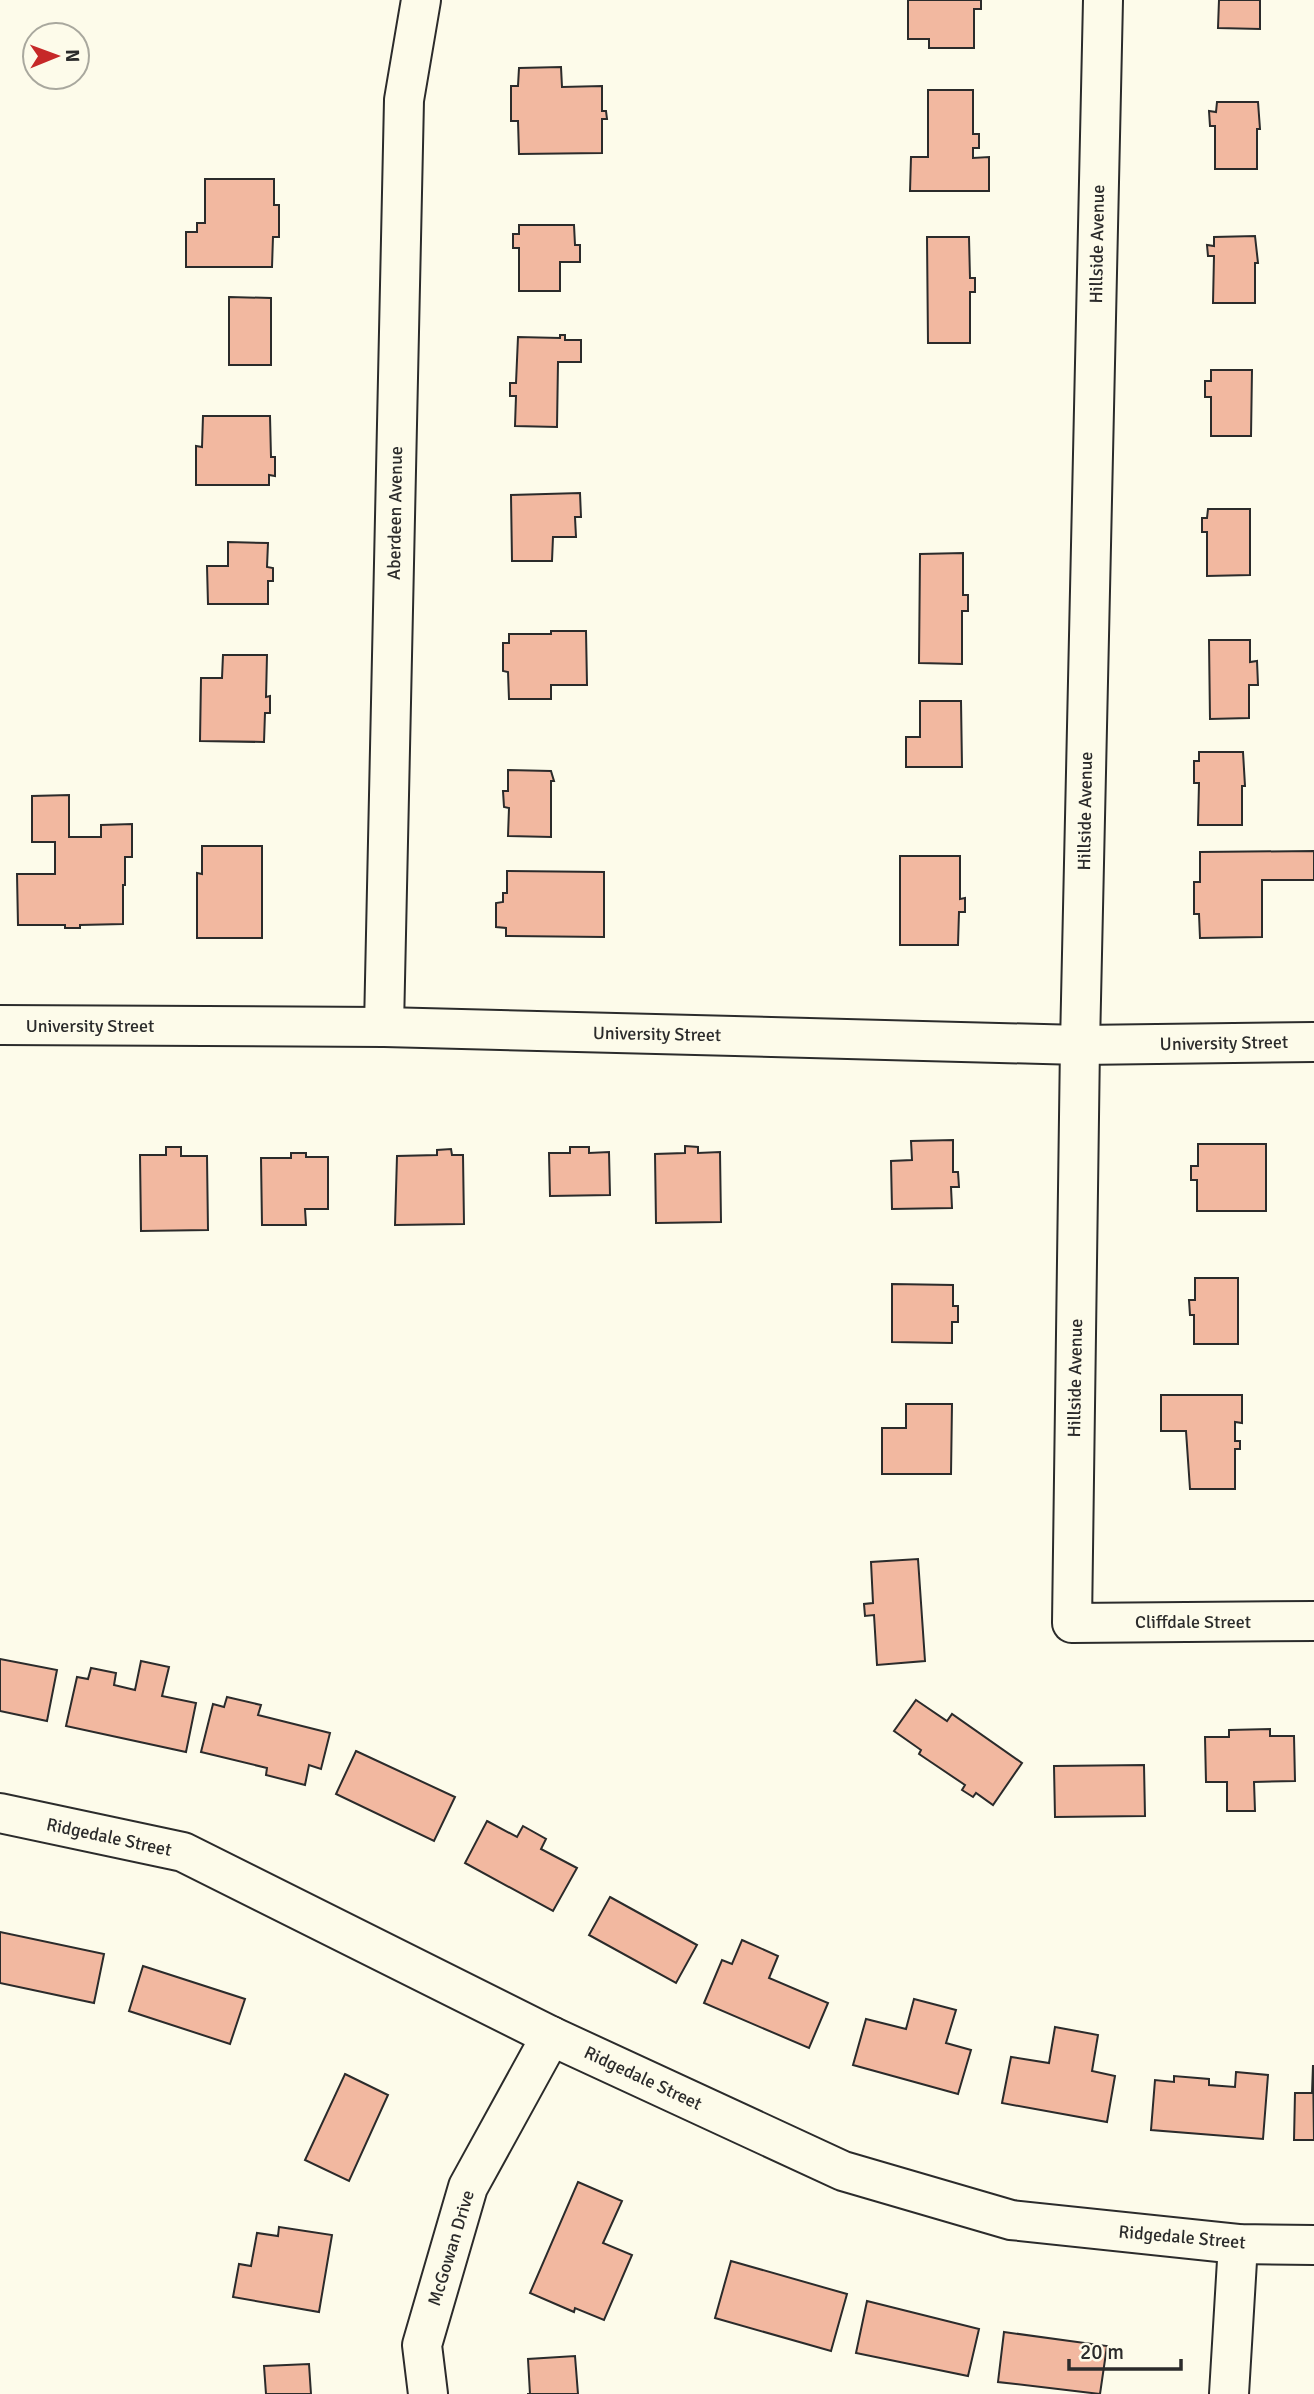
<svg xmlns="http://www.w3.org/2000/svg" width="1314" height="2394" viewBox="0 0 1314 2394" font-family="Signika,sans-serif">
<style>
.building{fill:#f2b8a0;stroke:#2b2b2b;stroke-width:2}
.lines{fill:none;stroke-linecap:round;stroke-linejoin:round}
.minor-casing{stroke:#2b2b2b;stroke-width:42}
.minor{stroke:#fdfbea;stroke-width:38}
.labels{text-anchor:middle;stroke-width:5;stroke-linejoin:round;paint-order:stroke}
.street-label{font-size:18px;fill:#2b2b2b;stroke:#fdfbea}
</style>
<rect width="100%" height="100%" fill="#fdfbea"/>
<g class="building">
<path d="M908 0H981V9H974V48H929V39H908Z"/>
<path d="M1219 0H1260V29L1218 28Z"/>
<path d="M561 67 562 87 602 86V111H606L607 119H602V153L519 154 518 121H511V86H518L519 68Z"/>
<path d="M928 90H973V134H979V148H973V158L989 157V191H910L911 157H928Z"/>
<path d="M1217 102H1258L1260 129H1257V169H1215V126H1210L1209 111 1216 112Z"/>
<path d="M205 179H274V205H279V237H273L272 267H186V232H197V223H205Z"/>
<path d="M519 225H574L575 245H580V262H560V291H519V248H513V234H519Z"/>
<path d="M1255 236 1258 263H1255V303H1213L1214 256H1208L1207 245 1214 246V237Z"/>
<path d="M927 237H969L970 278H975V292H970V343H928Z"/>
<path d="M229 297 271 298V365H229Z"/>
<path d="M560 335H565V340H581V362H558L557 427 515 426 516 396H510V383H516L518 337 560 338Z"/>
<path d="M1211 370H1252L1251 436H1211V397H1205V381H1211Z"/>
<path d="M203 416H270L271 457H275V476L269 475V485H196V446L202 447Z"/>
<path d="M580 493 581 517H575L576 537H553L552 561H512L511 495Z"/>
<path d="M1208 509H1250V575L1207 576V532H1202V518H1207Z"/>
<path d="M228 542 268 543 267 567 273 568V581H268V604H208L207 566H228Z"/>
<path d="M963 553V595H968V611H962V664L919 663 920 554Z"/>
<path d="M551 631H586L587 685H551V699H509L508 672 503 671V643H509V634H551Z"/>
<path d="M1209 640H1250V662L1257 661 1258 685H1249V718L1210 719Z"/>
<path d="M223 655H267L266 697 270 696V713H265L264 742 200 741 201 678H222Z"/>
<path d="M920 701H961L962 767H906V737H920Z"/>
<path d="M1199 752H1243L1245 786H1242V825H1198L1199 783H1194V761H1199Z"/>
<path d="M508 770 551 771 554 781H551V837L508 836 509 808 504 807 503 791H508Z"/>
<path d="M69 795V837H101V825L132 824V857H125V885H123V924L80 925V928H65V925H18L17 874H55V842H32V796Z"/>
<path d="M202 846H262V938H197V873L202 874Z"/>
<path d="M1314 851V880H1262V937L1200 938 1199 914H1194V882H1200V852Z"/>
<path d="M900 856H960V899L965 898V912H959L958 945H900Z"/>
<path d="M507 871 604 872V937L506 936V928L496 927V903L503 902V893H507Z"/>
<path d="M953 1140V1172H958L959 1187H951L952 1208 892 1209 891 1161 912 1160 911 1141Z"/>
<path d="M1198 1144H1266V1211H1197V1180H1191V1166H1198Z"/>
<path d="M685 1146 698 1147V1153L720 1152 721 1222 656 1223 655 1154 685 1153Z"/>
<path d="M166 1147H181V1156H207L208 1230 141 1231 140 1155H166Z"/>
<path d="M570 1147H589V1153L609 1152 610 1195 550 1196 549 1153H570Z"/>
<path d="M451 1149 452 1155H463L464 1224 395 1225 397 1156 437 1155V1150Z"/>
<path d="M291 1153H306V1157H328V1209H305L306 1225H262L261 1158H291Z"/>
<path d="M1195 1278H1238V1344H1194V1315H1190L1189 1300H1195Z"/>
<path d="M892 1284 953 1285V1306H958V1322H952V1343L892 1342Z"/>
<path d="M1161 1395H1242V1423L1235 1422V1441H1240V1449H1235V1489H1190L1186 1431H1161Z"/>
<path d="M906 1404H952L951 1474H882V1428H906Z"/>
<path d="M918 1559 925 1661 877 1665 874 1615 865 1616 864 1604 873 1603 871 1562Z"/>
<path d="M0 1659 57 1670 47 1721 0 1711Z"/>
<path d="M141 1661 169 1667 162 1696 196 1703 186 1752 66 1726 77 1677 88 1679 91 1668 116 1673 114 1685 135 1690Z"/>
<path d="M227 1697 261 1705 258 1715 330 1733 321 1769 309 1765 305 1785 266 1775 267 1768 201 1752 213 1704 224 1707Z"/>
<path d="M916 1700 947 1721 952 1714 1022 1763 993 1805 976 1793 973 1797 962 1790 965 1785 919 1754 921 1750 894 1731Z"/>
<path d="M1270 1729V1736H1294L1295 1781 1254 1782 1255 1811H1227V1782H1206L1205 1737H1229V1730Z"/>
<path d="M356 1751 455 1797 434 1841 336 1794Z"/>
<path d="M1144 1765 1145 1816 1055 1817 1054 1766Z"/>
<path d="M487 1821 517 1837 523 1826 546 1839 541 1849 577 1868 553 1911 465 1863Z"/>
<path d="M610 1897 697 1945 676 1983 589 1935Z"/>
<path d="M0 1932 104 1954 94 2003 0 1983Z"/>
<path d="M742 1940 778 1956 769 1978 828 2003 809 2048 704 2003 722 1960 732 1964Z"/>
<path d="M143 1966 245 1999 230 2044 129 2011Z"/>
<path d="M914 1999 956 2010 946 2043 971 2050 958 2094 853 2065 866 2019 906 2029Z"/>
<path d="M1055 2027 1098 2035 1092 2071 1115 2076 1107 2122 1002 2103 1011 2057 1049 2063Z"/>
<path d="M1313 2065 1314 2140H1294L1295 2093H1312Z"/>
<path d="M1236 2072 1268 2075 1263 2139 1151 2130 1155 2080 1174 2082V2076L1209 2079V2085L1235 2087Z"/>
<path d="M345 2074 388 2095 349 2181 305 2160Z"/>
<path d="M578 2182 622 2201 603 2243 632 2255 604 2320 575 2308 574 2312 530 2293Z"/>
<path d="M279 2227 332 2235 319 2312 233 2297 239 2264 251 2266 257 2233 278 2236Z"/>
<path d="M731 2261 847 2294 831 2351 715 2318Z"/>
<path d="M867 2301 979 2329 968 2376 856 2353Z"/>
<path d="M1004 2332 1107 2346 1100 2394 998 2382Z"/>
<path d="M575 2356 578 2394H527H530L528 2359Z"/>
<path d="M309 2364 311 2394H266L264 2366Z"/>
</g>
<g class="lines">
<g class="minor-casing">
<g id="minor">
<path d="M1103 0 1080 1045 1072 1623 1314 1621"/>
<path d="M0 1025 384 1027 1080 1045 1314 1042"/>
<path d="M384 1027 404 100 421 0"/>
<path d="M0 1813 183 1852 551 2036 843 2171 1011 2220 1238 2244 1314 2245"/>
<path d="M428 2394 422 2345 468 2187 551 2036"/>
<path d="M1229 2394 1238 2244"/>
</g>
</g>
<use href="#minor" class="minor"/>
</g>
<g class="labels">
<g class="street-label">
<text transform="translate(1097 244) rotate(-89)" y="6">Hillside Avenue</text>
<text transform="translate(395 513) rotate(-89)" y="6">Aberdeen Avenue</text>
<text transform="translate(1085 811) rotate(-89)" y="6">Hillside Avenue</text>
<text x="90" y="1032">University Street</text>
<text transform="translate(657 1034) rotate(1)" y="6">University Street</text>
<text transform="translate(1224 1043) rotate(-1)" y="6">University Street</text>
<text transform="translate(1075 1378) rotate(-89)" y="6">Hillside Avenue</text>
<text x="1193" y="1628">Cliffdale Street</text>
<text transform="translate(109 1837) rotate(12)" y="6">Ridgedale Street</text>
<text transform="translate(643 2078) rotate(25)" y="6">Ridgedale Street</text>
<text transform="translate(1182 2237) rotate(5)" y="6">Ridgedale Street</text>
<text transform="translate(451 2248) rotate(-73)" y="6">McGowan Drive</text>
</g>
</g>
<g transform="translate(56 56) rotate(89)"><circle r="33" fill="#fdfbea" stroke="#a9a89e" stroke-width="2"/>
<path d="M0-5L12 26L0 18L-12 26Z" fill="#c62828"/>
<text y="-10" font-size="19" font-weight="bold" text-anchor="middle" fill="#2b2b2b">N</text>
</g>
<path d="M1069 2359v10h112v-10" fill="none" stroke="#2b2b2b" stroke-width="3.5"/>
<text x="1080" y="2359" font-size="21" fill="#2b2b2b" stroke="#fdfbea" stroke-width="5" paint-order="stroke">20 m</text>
</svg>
